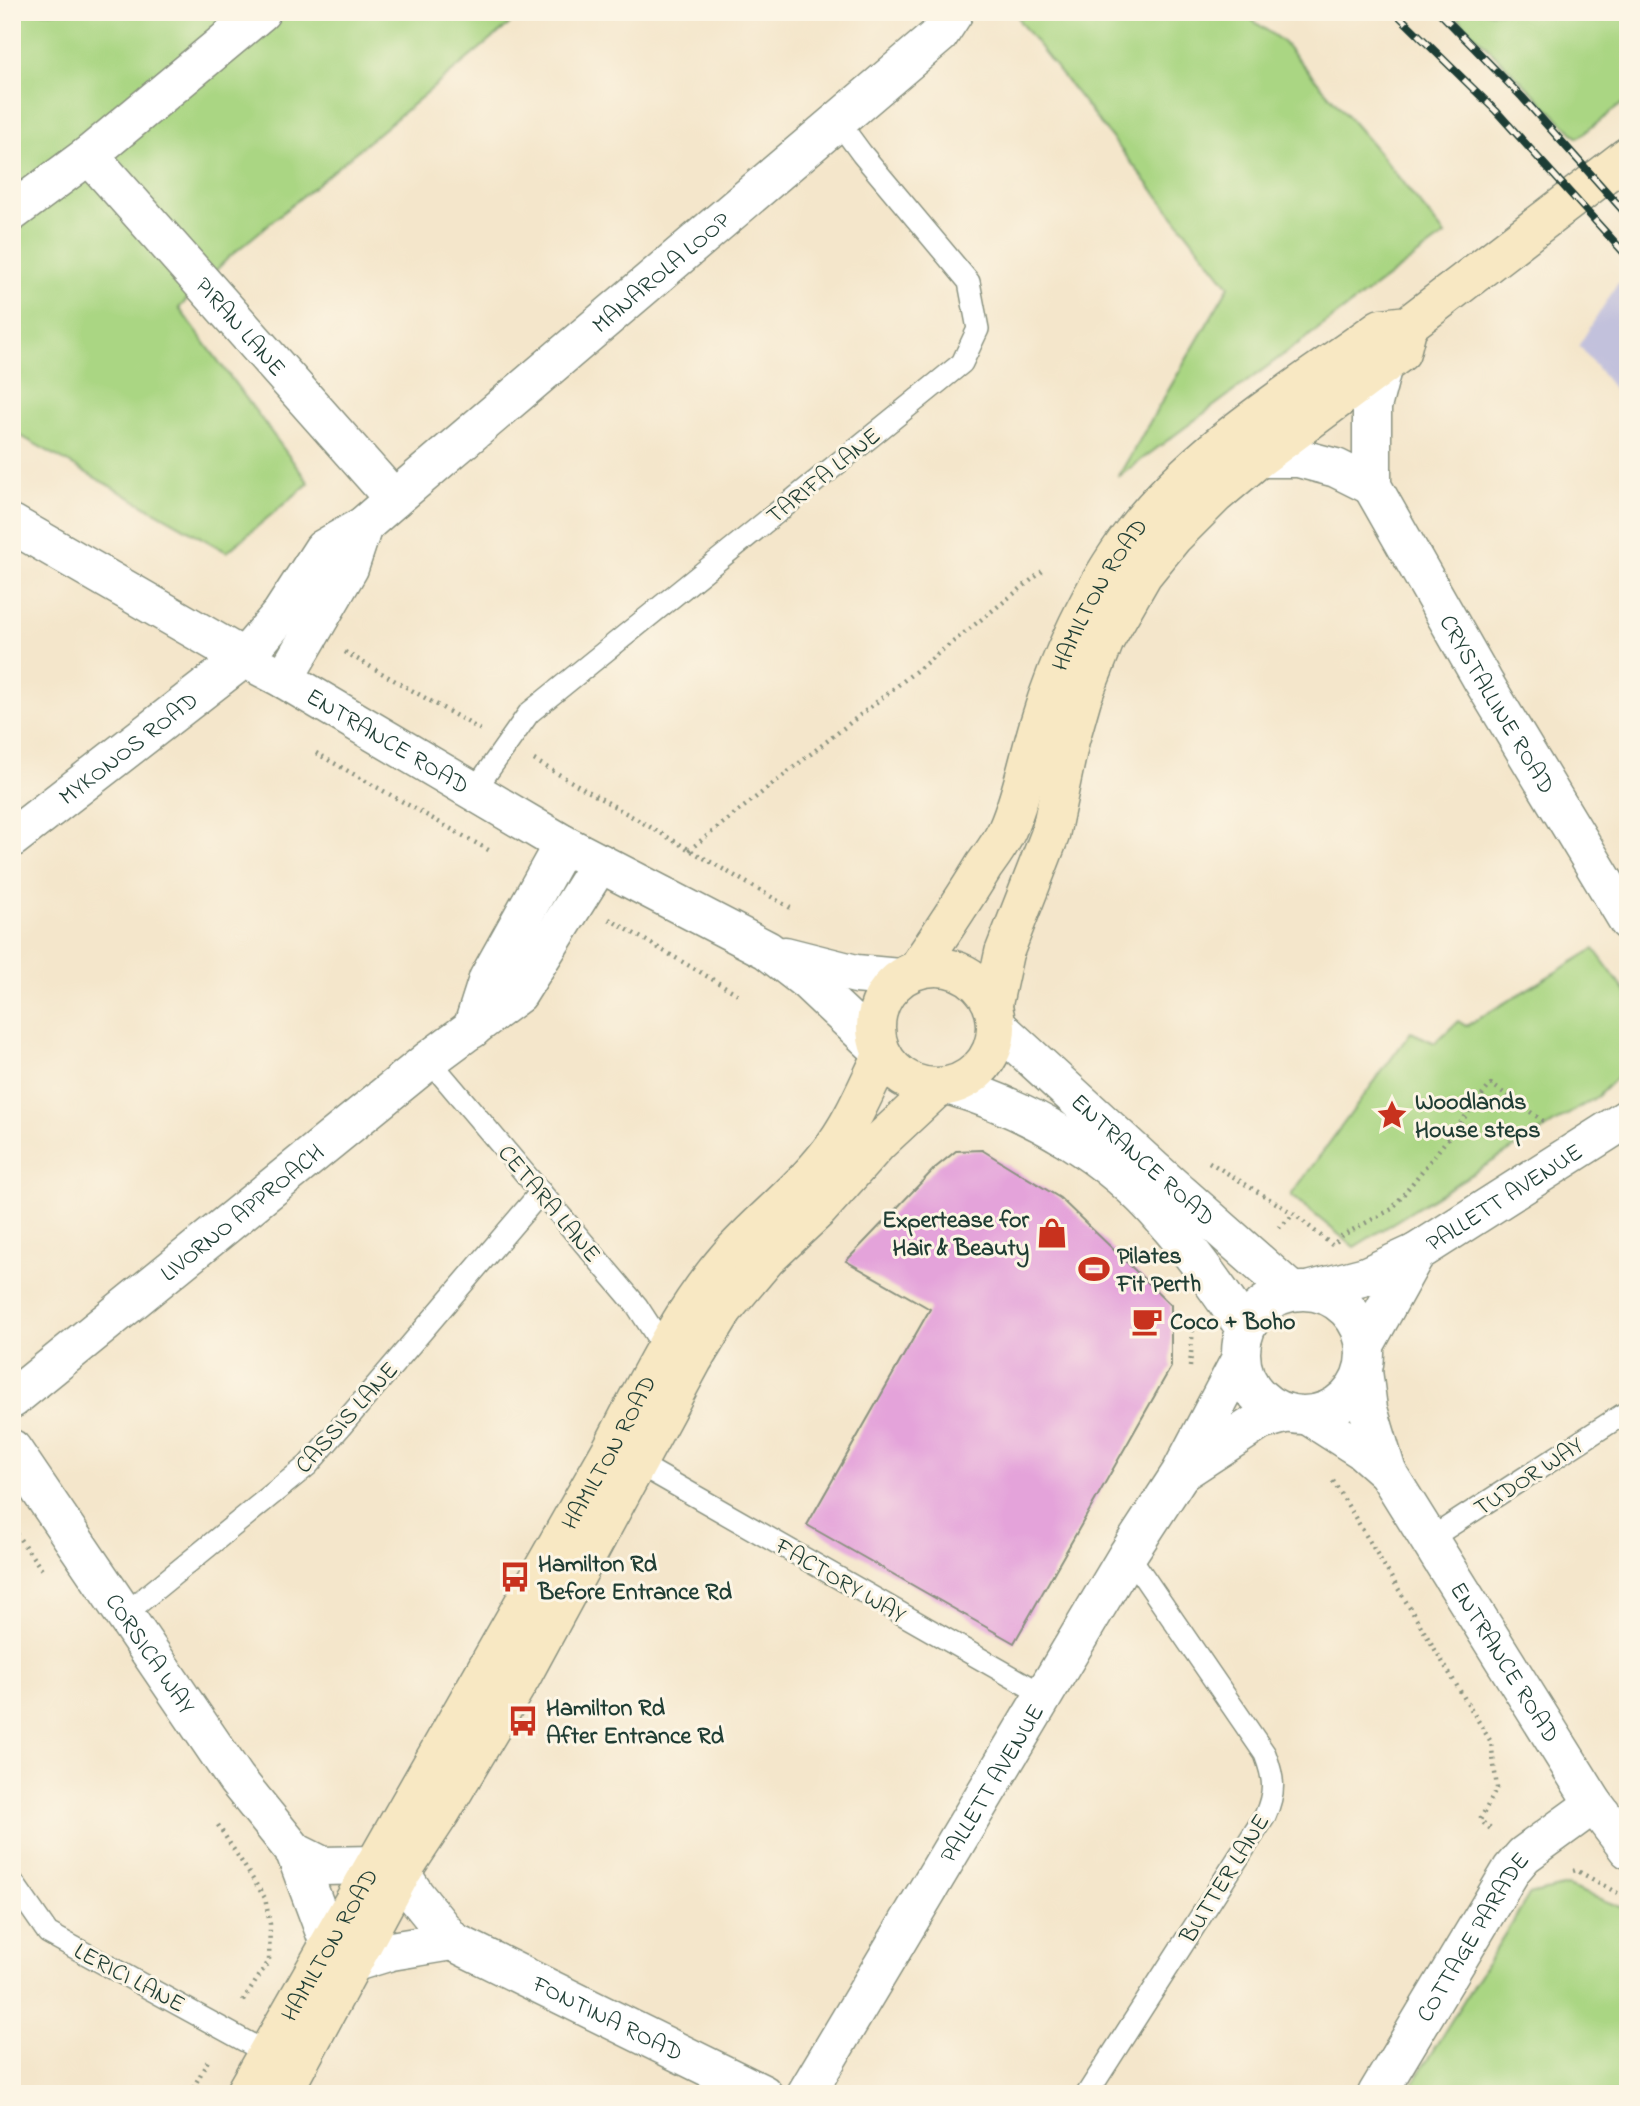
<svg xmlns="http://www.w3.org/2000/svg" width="1640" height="2106" viewBox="0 0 1640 2106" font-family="'Indie Flower',sans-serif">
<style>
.industrial{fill:#c2c1dc}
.green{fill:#aad683;stroke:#648a5c;stroke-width:2}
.building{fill:#e4a3da}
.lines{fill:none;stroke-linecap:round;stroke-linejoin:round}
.lane-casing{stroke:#8a9280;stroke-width:24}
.street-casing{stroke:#8a9280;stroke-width:41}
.secondary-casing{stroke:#8a9280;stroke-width:41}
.path{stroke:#8a9280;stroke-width:4.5;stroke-dasharray:2 5;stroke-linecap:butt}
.lane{stroke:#fff;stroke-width:21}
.street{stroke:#fff;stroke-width:38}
.secondary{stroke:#f8e8c3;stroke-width:38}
.rail-casing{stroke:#1f3d34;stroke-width:8}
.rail{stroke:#fcf5e5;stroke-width:5;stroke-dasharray:16;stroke-linecap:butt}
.labels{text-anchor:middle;stroke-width:6;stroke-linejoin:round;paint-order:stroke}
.street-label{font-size:24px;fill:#1f3d34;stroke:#fcf5e5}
.poi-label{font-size:24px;font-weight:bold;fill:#1f3d34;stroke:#fcf5e5;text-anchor:start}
</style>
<rect width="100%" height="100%" fill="#fcf5e5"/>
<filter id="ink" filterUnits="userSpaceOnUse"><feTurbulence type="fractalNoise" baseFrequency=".0143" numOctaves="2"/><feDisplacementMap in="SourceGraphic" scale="14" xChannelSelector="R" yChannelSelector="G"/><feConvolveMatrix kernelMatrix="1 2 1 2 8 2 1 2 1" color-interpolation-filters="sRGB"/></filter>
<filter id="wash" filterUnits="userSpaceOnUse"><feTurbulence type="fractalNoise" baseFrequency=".00686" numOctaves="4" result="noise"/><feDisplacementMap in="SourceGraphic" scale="28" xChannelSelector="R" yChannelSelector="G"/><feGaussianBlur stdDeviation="1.57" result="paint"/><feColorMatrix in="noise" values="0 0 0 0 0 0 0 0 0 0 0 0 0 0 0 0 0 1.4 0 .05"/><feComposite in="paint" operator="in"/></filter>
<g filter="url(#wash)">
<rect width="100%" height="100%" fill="#f4e6cb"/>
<path class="industrial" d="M1628 281V407L1579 345 1618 283Z"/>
<g class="green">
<path d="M12 12H524L228 258 179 308 309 483 227 552 12 431Z"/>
<path d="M1017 12H1241L1283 42 1371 143 1445 235 1118 477 1229 286 1020 22Z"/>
<path d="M1452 12H1628V99L1578 138Z"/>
<path d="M1594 949 1628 995V1066L1598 1096 1354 1247 1291 1195 1411 1032 1435 1043 1458 1021 1466 1026Z"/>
<path d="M1567 1886 1628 1910V2094H1406L1529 1895Z"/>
</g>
<g id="blocks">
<path class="building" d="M982 1150 1060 1198 1171 1305V1367L1014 1643 807 1525 930 1309 846 1261 935 1168 956 1151Z"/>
</g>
</g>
<g filter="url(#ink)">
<use href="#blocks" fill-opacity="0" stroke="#8a9280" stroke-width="2"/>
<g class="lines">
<g class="lane-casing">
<g id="lane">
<path d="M474 791 529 713 962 363 978 329 969 282 862 154 837 120"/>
<path d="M429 1060 637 1306 665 1349"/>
<path d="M639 1464 1044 1695"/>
<path d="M1428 1540 1628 1411"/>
<path d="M124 1615 308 1465 541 1192"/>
<path d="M12 1881 48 1933 267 2053"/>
<path d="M1087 2094 1265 1816C1276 1791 1274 1778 1265 1754L1128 1554"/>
</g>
</g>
<g class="street-casing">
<g id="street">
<path id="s1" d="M89 155 394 499"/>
<path d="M12 212 89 155 261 12"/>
<path id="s2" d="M1383 365 1372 407V486L1483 681 1628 921"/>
<path d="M1259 458H1298L1336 468 1372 486"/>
<path id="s3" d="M12 524 244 658 284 679 563 844 767 950 807 981 879 1049"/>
<path d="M284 679 349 568 363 526"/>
<path id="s4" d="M12 838 244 658 281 614 323 549 363 526 394 499 939 35 954 12"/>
<path d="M785 956 856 974 899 978"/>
<path id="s5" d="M997 1026 1153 1169 1291 1291"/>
<path d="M472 1029 488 979 563 844"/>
<path d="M951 1086C1031 1110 1110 1156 1165 1221 1194 1254 1219 1291 1245 1328"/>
<path id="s6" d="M1312 1290 1366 1276 1416 1253 1628 1118"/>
<circle cx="1303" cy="1353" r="62"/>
<path d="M1366 1343 1416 1253"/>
<path d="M1363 1371 1368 1409 1387 1472"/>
<path id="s7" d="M12 1399 429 1060 518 994 600 863"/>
<path id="s8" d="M1309 1416 1362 1450 1387 1472 1594 1804 1628 1849"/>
<path id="s9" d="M12 1449 236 1779 295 1852 330 1946"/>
<path d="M1182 1472 1260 1421 1288 1413"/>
<path d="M295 1852 323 1866 374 1865"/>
<path id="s10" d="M401 1873 415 1895 452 1941 763 2094"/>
<path d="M352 1963 391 1951 452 1941"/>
<path id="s11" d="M806 2094 1128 1554 1180 1474 1241 1358"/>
<path id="s12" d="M1377 2094 1512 1869 1524 1855 1594 1804"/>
</g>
</g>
<g class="secondary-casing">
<g id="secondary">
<circle cx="936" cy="1027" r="60"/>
<path id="s13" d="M917 969C940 935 963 901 984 866 992 855 1001 843 1007 830 1022 796 1028 760 1039 724 1058 660 1092 587 1132 534 1197 448 1295 390 1381 328L1408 325 1628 156"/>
<path d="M993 1004 1004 953 1050 835 1070 740 1082 698 1105 640 1143 574 1173 537 1215 495 1259 458 1401 352 1408 325"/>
<path id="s14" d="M244 2094 611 1450C646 1384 679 1313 729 1256 761 1220 800 1191 829 1153 852 1124 866 1089 882 1056"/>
<path d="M282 2094 401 1873 441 1812 522 1676 693 1360 724 1309 766 1259 819 1209 878 1143 937 1088"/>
</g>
</g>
<g class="path">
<path d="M345 652 481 730"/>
<path d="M316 753 492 852"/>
<path d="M534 760 794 910"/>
<path d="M689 850 1044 570"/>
<path d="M609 919 741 996"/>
<path d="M1209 1162 1294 1214 1332 1245"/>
<path d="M1279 1228 1294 1214"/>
<path d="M1336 1242 1341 1236 1392 1209 1491 1084 1546 1123"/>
<path d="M1190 1367 1193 1327"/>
<path d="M1333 1481 1491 1742 1497 1788 1480 1820 1493 1831"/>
<path d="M12 1528 42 1570"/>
<path d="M218 1825 265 1898 270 1924 269 1961 241 2004"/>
<path d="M1573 1871 1576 1870 1628 1899"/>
<path d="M190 2094 210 2057"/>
</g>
<use href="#lane" class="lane"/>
<use href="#street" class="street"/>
<use href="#secondary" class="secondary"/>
<g class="rail-casing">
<g id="rail">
<path d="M1395 12 1496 111 1628 257"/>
<path d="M1439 12 1522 97 1628 216"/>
</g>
</g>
<use href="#rail" class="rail"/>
</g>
</g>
<defs>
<g id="sight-bare" transform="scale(2.415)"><path d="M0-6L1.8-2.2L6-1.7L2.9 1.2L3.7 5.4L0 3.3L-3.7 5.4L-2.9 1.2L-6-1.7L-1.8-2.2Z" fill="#c8321e" stroke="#fcf5e5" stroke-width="2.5" paint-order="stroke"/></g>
<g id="shop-bare" transform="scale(2.415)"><path d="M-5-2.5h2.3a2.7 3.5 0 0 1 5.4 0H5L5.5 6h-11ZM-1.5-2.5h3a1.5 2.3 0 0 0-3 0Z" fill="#c8321e" stroke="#fcf5e5" stroke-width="2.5" paint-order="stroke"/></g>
<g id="stadium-bare" transform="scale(2.415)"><path d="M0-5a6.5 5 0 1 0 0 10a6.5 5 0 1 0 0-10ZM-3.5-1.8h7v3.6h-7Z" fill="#c8321e" stroke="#fcf5e5" stroke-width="2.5" paint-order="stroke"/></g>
<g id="cafe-bare" transform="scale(2.415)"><path d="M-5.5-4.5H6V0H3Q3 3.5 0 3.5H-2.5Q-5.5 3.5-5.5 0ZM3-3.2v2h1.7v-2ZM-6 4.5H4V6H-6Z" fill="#c8321e" stroke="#fcf5e5" stroke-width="2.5" paint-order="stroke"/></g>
<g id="bus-bare" transform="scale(2.415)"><path d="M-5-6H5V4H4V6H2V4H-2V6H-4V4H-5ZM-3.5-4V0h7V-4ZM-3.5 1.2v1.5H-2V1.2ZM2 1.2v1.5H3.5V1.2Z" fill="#c8321e" stroke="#fcf5e5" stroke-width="2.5" paint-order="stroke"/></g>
</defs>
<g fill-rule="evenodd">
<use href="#sight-bare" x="1392" y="1115"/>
<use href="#shop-bare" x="1052" y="1233"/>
<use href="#stadium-bare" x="1094" y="1269"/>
<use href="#cafe-bare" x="1147" y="1321"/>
<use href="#bus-bare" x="515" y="1577"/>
<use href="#bus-bare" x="523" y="1721"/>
</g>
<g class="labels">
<g class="street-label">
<text dy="8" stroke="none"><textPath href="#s4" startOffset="866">MANAROLA LOOP</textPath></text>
<text dy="8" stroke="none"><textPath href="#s1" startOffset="229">PIRAN LANE</textPath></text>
<text transform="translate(823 475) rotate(-39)" y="8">TARIFA LANE</text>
<text dy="8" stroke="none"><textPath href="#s13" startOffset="420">HAMILTON ROAD</textPath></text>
<text dy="8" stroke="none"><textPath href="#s2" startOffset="374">CRYSTALLINE ROAD</textPath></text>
<text dy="8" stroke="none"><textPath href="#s3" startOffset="434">ENTRANCE ROAD</textPath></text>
<text dy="8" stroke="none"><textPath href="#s4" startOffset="147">MYKONOS ROAD</textPath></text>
<text dy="8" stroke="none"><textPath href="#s5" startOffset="198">ENTRANCE ROAD</textPath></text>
<text dy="8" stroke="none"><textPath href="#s6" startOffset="215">PALLETT AVENUE</textPath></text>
<text transform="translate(550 1203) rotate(50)" y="8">CETARA LANE</text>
<text dy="8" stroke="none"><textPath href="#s7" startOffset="296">LIVORNO APPROACH</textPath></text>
<text transform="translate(346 1417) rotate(-48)" y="8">CASSIS LANE</text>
<text dy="8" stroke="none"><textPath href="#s14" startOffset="738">HAMILTON ROAD</textPath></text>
<text transform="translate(1528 1476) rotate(-33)" y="8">TUDOR WAY</text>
<text transform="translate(841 1580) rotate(30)" y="8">FACTORY WAY</text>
<text dy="8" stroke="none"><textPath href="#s9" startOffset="247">CORSICA WAY</textPath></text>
<text dy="8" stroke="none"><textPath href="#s8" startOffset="320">ENTRANCE ROAD</textPath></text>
<text dy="8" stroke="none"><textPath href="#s11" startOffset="362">PALLETT AVENUE</textPath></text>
<text transform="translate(1224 1878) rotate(-58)" y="8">BUTTER LANE</text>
<text dy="8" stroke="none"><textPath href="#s12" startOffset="184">COTTAGE PARADE</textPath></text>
<text dy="8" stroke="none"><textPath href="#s14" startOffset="172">HAMILTON ROAD</textPath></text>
<text transform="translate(130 1977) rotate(28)" y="8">LERICI LANE</text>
<text dy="8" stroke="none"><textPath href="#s10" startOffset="259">FONTINA ROAD</textPath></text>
</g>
<g class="poi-label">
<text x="1415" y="1109">Woodlands<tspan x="1415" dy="28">House steps</tspan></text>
<text x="1029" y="1227" text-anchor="end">Expertease for<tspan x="1029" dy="28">Hair &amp; Beauty</tspan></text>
<text x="1117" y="1263">Pilates<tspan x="1117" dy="28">Fit Perth</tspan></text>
<text x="1170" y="1329">Coco + Boho</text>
<text x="538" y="1571">Hamilton Rd<tspan x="538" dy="28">Before Entrance Rd</tspan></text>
<text x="546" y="1715">Hamilton Rd<tspan x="546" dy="28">After Entrance Rd</tspan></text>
</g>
</g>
<rect width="1640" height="2106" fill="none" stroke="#fcf5e5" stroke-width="42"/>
</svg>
